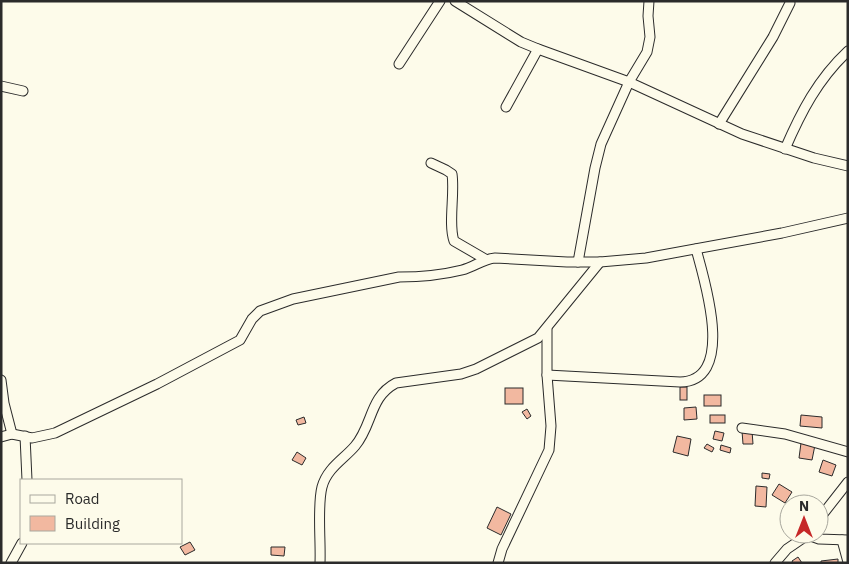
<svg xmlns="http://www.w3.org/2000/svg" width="849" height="564" viewBox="0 0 849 564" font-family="'IBM Plex Sans',sans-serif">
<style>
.building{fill:#f2b8a0;stroke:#2b2b2b}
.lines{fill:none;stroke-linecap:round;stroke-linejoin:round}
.minor-casing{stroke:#2b2b2b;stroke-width:11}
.minor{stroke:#fdfbea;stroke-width:9}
</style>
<rect width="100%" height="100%" fill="#fdfbea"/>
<g class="building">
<rect x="680" y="387" width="7" height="13"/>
<rect x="505" y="388" width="18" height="16"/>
<rect x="704" y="395" width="17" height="11"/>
<path d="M696 407 697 419 684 420V408Z"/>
<path d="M527 409 531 416 527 419 522 412Z"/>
<rect x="710" y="415" width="15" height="8"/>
<path d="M801 415 822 417V428L800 426Z"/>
<path d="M304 417 306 423 298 425 296 420Z"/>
<path d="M715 431 724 433 722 441 713 439Z"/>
<path d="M742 431H752L753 444H743Z"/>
<path d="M677 436 691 439 688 456 673 452Z"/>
<path d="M801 443 815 445 812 460 799 458Z"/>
<path d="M707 444 714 448 712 452 704 448Z"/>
<path d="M721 445 731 448 730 453 720 450Z"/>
<path d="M297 452 306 458 302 465 292 460Z"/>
<path d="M823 460 836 465 832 476 819 472Z"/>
<path d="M762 473 770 474 769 479 762 478Z"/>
<path d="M779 484 792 492 785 503 772 495Z"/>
<path d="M756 486 767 487 766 507 755 506Z"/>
<path d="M497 507 511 514 501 535 487 528Z"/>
<path d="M789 522V533L783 527Z"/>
<path d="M190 542 195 550 185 555 180 547Z"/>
<path d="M271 547H285L284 556 271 555Z"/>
<path d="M798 557 802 563H793L792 561Z"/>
<path d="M838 559V563H821V561Z"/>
</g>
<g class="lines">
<g class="minor-casing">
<g id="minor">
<path d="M455 1 521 42 538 49 629 82 742 134 814 158 848 166"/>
<path d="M399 64 440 1"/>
<path d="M1 86 23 91"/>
<path d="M506 107 538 49"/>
<path d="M719 124 773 37 790 3"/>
<path d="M785 149C801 112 818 79 848 51"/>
<path d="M431 163 446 170 452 174C455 194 448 224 454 241L485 259"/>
<path d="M578 262 595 168 601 144 629 82 647 52 650 37 648 16 649 1"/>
<path d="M547 375 680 382C737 381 704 279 696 249"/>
<path d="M1 380 4 403 12 434"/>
<path d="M742 428 785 434 848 452"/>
<path d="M25 436 27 480"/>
<path d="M1 437 12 434 32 438 55 433 157 384 240 340 252 319 260 311 293 299 399 277C420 277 442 275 462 270 474 267 483 259 495 258L567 262H600L646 258 782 233 848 218"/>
<path d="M819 519 848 482"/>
<path d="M808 535 819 539 848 540"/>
<path d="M842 540 848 562"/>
<path d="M11 563 22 543"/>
<path d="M320 563C321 541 317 506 322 487 327 468 344 459 355 446 373 425 369 397 396 383L461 374 476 369 538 338 600 262"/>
<path d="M498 563 502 549 549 450 551 426 547 375V329"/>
<path d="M775 563 787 549 809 534"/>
</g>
</g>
<use href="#minor" class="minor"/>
</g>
<rect width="849" height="564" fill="none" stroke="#2b2b2b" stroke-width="5"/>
<rect x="20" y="479" width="162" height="65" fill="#fdfbea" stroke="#a9a89e"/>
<rect x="30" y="495" width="25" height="8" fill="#fdfbea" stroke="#a9a89e"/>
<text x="65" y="504" font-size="15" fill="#2b2b2b">Road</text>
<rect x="30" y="516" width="25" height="15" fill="#f2b8a0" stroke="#a9a89e"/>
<text x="65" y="529" font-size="15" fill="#2b2b2b">Building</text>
<g transform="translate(804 519)"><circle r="24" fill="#fdfbea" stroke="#a9a89e"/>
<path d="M0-4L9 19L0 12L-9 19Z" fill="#c62828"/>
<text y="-8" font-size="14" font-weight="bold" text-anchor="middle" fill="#2b2b2b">N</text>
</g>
</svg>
